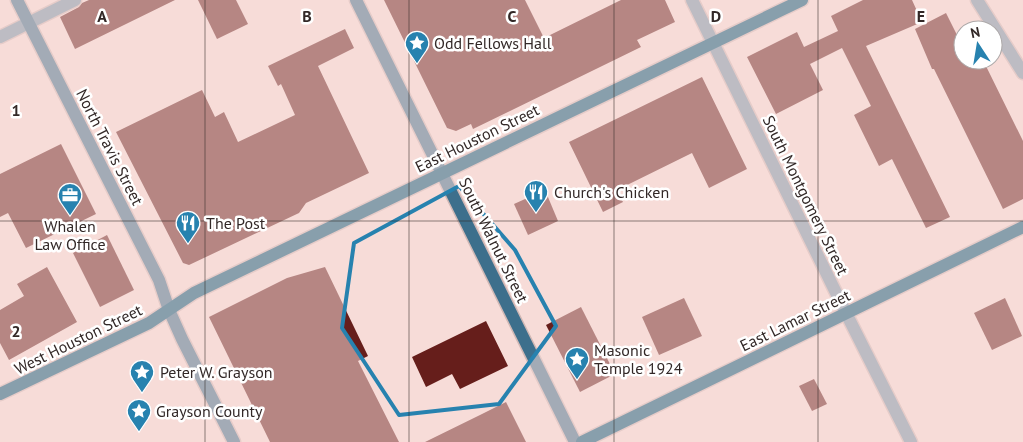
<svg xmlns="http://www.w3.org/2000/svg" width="1023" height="442" viewBox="0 0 1023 442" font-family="'PT Sans',sans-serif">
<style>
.building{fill:#661e1b}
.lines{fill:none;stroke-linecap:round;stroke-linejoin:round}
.street-casing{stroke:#d0b8b5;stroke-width:15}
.secondary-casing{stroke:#d0b8b5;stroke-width:15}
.primary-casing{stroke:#d0b8b5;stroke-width:15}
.street{stroke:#7595a9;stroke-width:12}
.secondary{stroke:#3d6f8c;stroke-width:12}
.primary{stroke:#025477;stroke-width:12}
.marked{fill:none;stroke:#2782af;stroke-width:4;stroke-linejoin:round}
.grid{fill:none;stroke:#322827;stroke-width:1;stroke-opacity:0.55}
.labels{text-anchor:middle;stroke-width:5;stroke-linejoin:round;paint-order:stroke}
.poi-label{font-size:16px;fill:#322827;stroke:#fff;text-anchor:start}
.street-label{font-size:16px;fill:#322827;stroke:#fff}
.grid-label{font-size:16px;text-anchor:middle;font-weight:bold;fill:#322827;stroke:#fff;stroke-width:5;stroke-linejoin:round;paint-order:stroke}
</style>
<rect width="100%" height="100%" fill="#f7dcd8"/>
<g class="building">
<path d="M89 0H175L75 49 60 17 79 7 82 3Z"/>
<path d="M198 0H236L248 24 217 39Z"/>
<path d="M384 0H525L544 38 621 0H665L675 22 637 40 641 47 473 129 471 124 456 131 447 128Z"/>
<path d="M863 0H912L922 22 866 46 950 217 926 228 892 159 879 166 854 115 871 106 842 48 810 64 823 90 776 114 747 57 797 32 804 47 838 31 831 16Z"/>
<path d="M946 13 963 47V60H983L1023 141V199L1003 209 934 69H932L915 29Z"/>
<path d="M345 29 354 48 318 66 369 173 306 203 299 213 189 265 183 263 116 132 202 90 215 117 224 112 238 142 295 115 281 84 278 86 268 66Z"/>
<path d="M702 77 747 169 709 188 692 153 617 190 623 202 603 212 569 142Z"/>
<path d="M61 144 96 214 26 248 8 213 0 217V174Z"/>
<path d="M545 190 558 221 528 235 514 204Z"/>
<path d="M107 235 134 290 100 307 73 253Z"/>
<path d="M47 267 77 322 9 360 0 343V310L24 296 17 284Z"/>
<path d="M325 267 368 356 358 361 399 442H270L209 317 287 278Z"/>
<path d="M684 298 702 336 659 355 642 317Z"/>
<path d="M1005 298 1022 336 992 350 974 313Z"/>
<path d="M581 307 615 374 580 392 546 325Z"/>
<path d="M486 321 508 366 460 389 452 374 426 387 412 357Z"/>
<path d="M814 379 827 404 812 411 799 386Z"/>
<path d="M506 402 526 442H425L480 415Z"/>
</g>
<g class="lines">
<g class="street-casing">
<g id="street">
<path d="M692 0 846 313 911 442"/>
<path d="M977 0 1023 73"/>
<path d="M0 37 75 0"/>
</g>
</g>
<g class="secondary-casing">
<g id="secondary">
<path d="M17 0 159 280 169 310 182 339 234 442"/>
<path d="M356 0 575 442"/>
</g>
</g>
<g class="primary-casing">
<g id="primary">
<path d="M0 394 149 323 194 293 802 0"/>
<path d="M582 442 1023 227"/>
</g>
</g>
<use href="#street" class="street"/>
<use href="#secondary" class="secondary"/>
<use href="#primary" class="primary"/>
</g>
<path d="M0 0H1023V442H0ZM459 186 515 250 556 326 499 404 399 415 342 328 354 243Z" fill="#f7dcd8" fill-opacity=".55" fill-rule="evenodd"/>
<path class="marked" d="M459 186 515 250 556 326 499 404 399 415 342 328 354 243Z"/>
<path class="grid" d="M205 0V442M409 0V442M614 0V442M818 0V442M0 221H1023"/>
<defs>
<g id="sight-pin" transform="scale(1.25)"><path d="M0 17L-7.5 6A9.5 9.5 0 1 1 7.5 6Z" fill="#2782af" stroke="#fff"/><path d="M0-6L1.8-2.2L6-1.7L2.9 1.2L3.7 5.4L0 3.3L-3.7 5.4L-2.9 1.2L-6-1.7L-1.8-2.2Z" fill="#fff"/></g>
<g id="restaurant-pin" transform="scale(1.25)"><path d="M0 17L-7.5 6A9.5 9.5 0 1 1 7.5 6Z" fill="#2782af" stroke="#fff"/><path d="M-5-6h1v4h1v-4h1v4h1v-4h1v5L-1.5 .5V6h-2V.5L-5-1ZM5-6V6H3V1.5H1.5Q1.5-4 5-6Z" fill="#fff"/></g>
<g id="office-pin" transform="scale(1.25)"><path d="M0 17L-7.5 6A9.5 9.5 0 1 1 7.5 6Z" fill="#2782af" stroke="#fff"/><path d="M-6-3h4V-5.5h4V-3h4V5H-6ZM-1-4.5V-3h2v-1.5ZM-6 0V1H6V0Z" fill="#fff"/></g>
</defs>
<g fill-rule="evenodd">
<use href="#sight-pin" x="417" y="43"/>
<use href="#restaurant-pin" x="536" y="192"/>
<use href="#office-pin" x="70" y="195"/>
<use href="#restaurant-pin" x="188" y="223"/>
<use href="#sight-pin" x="577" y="359"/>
<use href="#sight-pin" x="142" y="372"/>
<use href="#sight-pin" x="139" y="411"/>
</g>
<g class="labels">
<g class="poi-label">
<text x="434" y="49">Odd Fellows Hall</text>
<text x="554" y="198">Church's Chicken</text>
<text x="206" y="229">The Post</text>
<text x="70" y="232" text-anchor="middle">Whalen<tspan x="70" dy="18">Law Office</tspan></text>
<text x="594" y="356">Masonic<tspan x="594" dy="18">Temple 1924</tspan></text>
<text x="160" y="378">Peter W. Grayson</text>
<text x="156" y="417">Grayson County</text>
</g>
<g class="street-label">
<text transform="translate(477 138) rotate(-26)" y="6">East Houston Street</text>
<text transform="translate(110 147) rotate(63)" y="6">North Travis Street</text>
<text transform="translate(806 195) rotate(64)" y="6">South Montgomery Street</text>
<text transform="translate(494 240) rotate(64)" y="6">South Walnut Street</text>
<text transform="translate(795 320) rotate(-26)" y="6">East Lamar Street</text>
<text transform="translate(78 339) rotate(-26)" y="6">West Houston Street</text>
</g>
</g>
<g class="grid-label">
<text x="102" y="22">A</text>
<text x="307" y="22">B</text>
<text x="512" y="22">C</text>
<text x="716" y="22">D</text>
<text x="921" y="22">E</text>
<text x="16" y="116">1</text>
<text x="16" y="337">2</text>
</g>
<g transform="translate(978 45) rotate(348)"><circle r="24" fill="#ffffff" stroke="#ada9a9"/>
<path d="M0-4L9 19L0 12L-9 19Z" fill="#2782af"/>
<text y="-8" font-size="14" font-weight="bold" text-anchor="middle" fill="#322827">N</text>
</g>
</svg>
